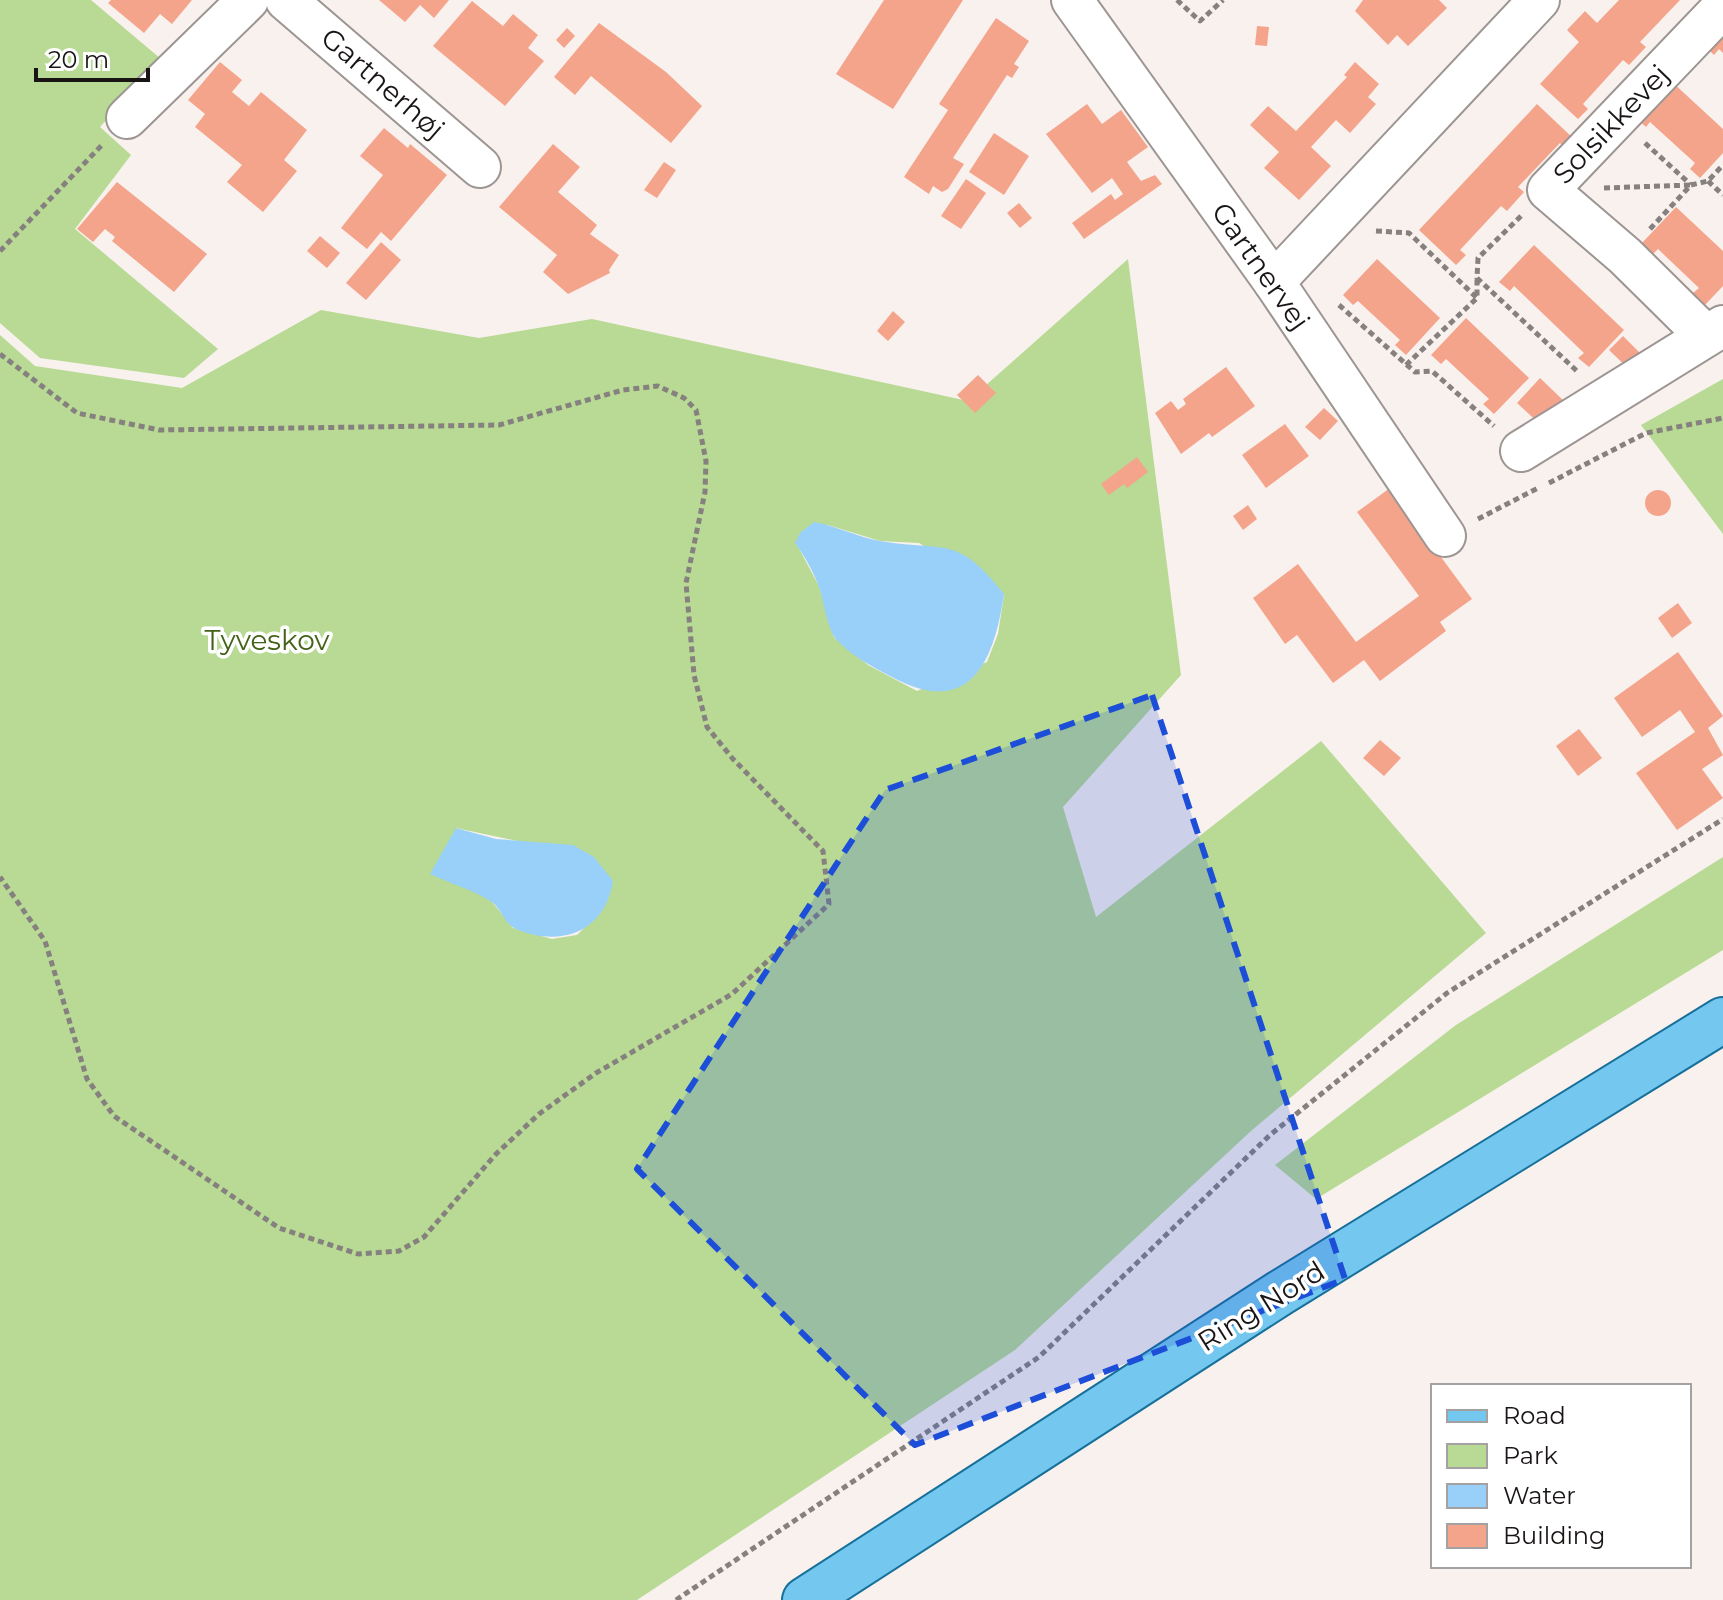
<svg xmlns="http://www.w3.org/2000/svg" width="1723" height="1600" viewBox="0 0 1723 1600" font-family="Montserrat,sans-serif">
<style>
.green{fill:#b8da94;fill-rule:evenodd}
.water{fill:#98d0fa}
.building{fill:#f5a48c}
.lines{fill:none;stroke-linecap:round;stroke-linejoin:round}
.minor-casing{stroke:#9c9592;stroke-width:44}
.major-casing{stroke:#17709a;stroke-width:48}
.path{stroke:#86817f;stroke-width:5;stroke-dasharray:6 4;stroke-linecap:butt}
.minor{stroke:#fff;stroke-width:40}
.major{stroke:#74c7ee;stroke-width:44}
.marked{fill:#1d4ed8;fill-opacity:0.2;stroke:#1d4ed8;stroke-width:6;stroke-dasharray:16 10;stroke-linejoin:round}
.labels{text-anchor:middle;stroke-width:7;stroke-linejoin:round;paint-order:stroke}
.street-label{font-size:28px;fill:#181514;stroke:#fff}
.park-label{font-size:28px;fill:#436217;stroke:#fff}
</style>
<rect width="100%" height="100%" fill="#f9f1ee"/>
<g class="green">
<path d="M0 0H91L161 59 100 127 131 155 75 229 218 349 184 378 40 358 0 323Z"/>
<path d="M1128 259 1181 675 1063 807 1096 917 1321 741 1486 933 1251 1131 1015 1350 637 1600H0V335L35 366 182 388 321 310 479 338 592 319 968 401ZM828 525 880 541 919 543 1004 595 998 634 987 662 917 691 868 665 834 637 819 586 796 543ZM456 828 517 841 598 914 577 935 552 939 513 928 493 903Z"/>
<path d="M1723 379V534L1641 425Z"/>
<path d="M1723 857V950L1316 1199 1275 1165 1456 1025Z"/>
</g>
<g class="water">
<path d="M814 522C836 526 858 537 880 541 946 552 957 534 1004 594 994 662 970 719 892 677 873 667 851 656 836 639 827 628 824 601 819 587 813 571 805 557 795 543L800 533Z"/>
<path d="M456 828 496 839 573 845 594 857 613 881C605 932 561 948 516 929 505 924 501 909 492 902 474 890 449 883 430 874Z"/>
</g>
<g class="building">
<path d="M111 0H192L172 24 160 14 144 33 108 3Z"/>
<path d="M379 0H449L434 18 420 5 405 22Z"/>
<path d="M884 0H963L893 109 836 74Z"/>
<path d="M1363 0H1439L1447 8 1408 46 1397 35 1388 45 1355 11Z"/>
<path d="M1619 0H1680L1640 42 1646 47 1629 65 1623 60 1583 104 1588 109 1578 119 1540 84 1579 42 1567 30 1585 11 1597 23Z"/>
<path d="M472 1 503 26 513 14 538 35 528 48 544 61 505 106 433 46Z"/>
<path d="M996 18 1029 41 1014 64 1019 67 1012 78 1007 75 953 158 964 164 948 189 942 192 933 186 929 194 904 177 948 110 939 104Z"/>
<path d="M599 23 666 72 702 106 671 143 591 76 575 95 554 77Z"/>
<path d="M1723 25V53L1719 49 1714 55 1704 45Z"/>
<path d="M1257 26 1269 27 1267 46 1255 45Z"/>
<path d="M567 28 575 36 564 48 556 40Z"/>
<path d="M220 62 242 80 232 92 249 106 261 92 307 130 284 160 297 171 263 212 227 182 242 165 195 127 205 114 188 100Z"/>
<path d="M1355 62 1379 84 1368 97 1376 104 1350 133 1336 120 1311 147 1331 166 1299 200 1264 168 1279 152 1250 125 1268 106 1296 131 1347 77 1344 75Z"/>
<path d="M1671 81 1723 129V153L1700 178 1690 169 1695 163 1650 122 1646 127 1636 118Z"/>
<path d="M1087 104 1102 124 1121 110 1148 147 1127 162 1141 181 1155 175 1162 184 1084 239 1072 223 1111 194 1115 200 1123 194 1112 178 1092 193 1046 134Z"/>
<path d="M1537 104 1574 139 1565 148 1560 143 1518 187 1524 192 1507 211 1501 206 1460 250 1466 255 1456 265 1419 230Z"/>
<path d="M384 128 408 148 410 144 447 175 391 241 381 232 367 249 341 228 383 175 360 156Z"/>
<path d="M994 133 1029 156 1004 195 969 172Z"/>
<path d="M553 144 580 167 558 192 597 225 590 234 619 255 609 270 610 273 568 294 543 272 557 255 499 207Z"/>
<path d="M664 162 676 170 657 198 644 190Z"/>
<path d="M966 179 986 193 961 229 941 216Z"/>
<path d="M117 182 207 254 174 292 112 241 115 237 105 229 93 242 77 229Z"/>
<path d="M1019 203 1032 218 1020 228 1007 213Z"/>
<path d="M1676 207 1723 251V286L1705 305 1693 293 1699 288 1658 249 1653 254 1642 243Z"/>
<path d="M320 236 340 253 327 268 307 251Z"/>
<path d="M381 242 401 260 366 300 346 283Z"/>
<path d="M1534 245 1624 330 1589 367 1578 358 1584 353 1514 286 1510 291 1499 282Z"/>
<path d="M1377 259 1440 318 1406 355 1395 345 1400 340 1358 301 1353 305 1343 295Z"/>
<path d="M893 311 905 322 888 341 877 331Z"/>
<path d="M1466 318 1529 378 1494 414 1483 404 1489 399 1446 359 1441 364 1431 355Z"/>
<path d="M1623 336 1646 359 1633 373 1609 350Z"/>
<path d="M1226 367 1255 406 1212 437 1209 433 1181 454 1155 413 1171 401 1178 410 1186 404 1183 399Z"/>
<path d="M978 375 996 393 975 413 957 395Z"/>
<path d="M1540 378 1565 402 1542 426 1517 403Z"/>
<path d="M1324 408 1338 421 1320 440 1305 427Z"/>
<path d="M1285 424 1309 456 1266 488 1242 455Z"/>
<path d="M1137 457 1148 472 1127 488 1124 484 1109 495 1101 484Z"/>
<path d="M1390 488 1472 599 1440 622 1446 631 1380 681 1364 660 1333 683 1297 635 1285 644 1253 598 1298 564 1356 642 1419 596 1357 512Z"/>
<circle cx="1658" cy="503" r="13"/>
<path d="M1248 505 1257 519 1243 530 1233 516Z"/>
<path d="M1678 603 1692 623 1672 638 1658 618Z"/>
<path d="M1678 652 1723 716 1708 728 1723 755 1702 769 1723 798 1677 830 1636 773 1695 732 1680 710 1642 737 1614 698Z"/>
<path d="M1579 729 1602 758 1578 776 1556 746Z"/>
<path d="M1380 740 1401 758 1384 776 1363 758Z"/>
</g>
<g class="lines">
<g class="minor-casing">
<g id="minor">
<path d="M286 0 480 167"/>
<path d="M1072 0 1274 282 1445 536"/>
<path d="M127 118 248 0"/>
<path d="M1274 282 1539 0"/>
<path d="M1706 336 1625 256 1548 190 1723 7"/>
<path d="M1521 451 1723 326"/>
</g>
</g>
<g class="major-casing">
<path id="major" d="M805 1600 1280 1293 1723 1020"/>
</g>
<g class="path">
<path d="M1177 0 1200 21 1223 0"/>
<path d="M1645 143 1690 184"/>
<path d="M1708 181 1723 195"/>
<path d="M1604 188 1691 185"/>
<path d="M1521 216 1478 258 1477 278 1578 372"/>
<path d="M1650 229 1691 185 1708 181 1723 165"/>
<path d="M1376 231 1409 233 1477 298"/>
<path d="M0 251 102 145"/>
<path d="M1339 305 1415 372 1432 371 1494 426"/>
<path d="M0 354 77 413 159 430 499 425 623 390 658 386 684 398 696 410 706 461 705 492 686 583 694 675 707 727 733 759 823 851 829 904 732 994 596 1073 539 1114 496 1154 424 1237 399 1251 358 1254 279 1228 114 1116 87 1079 45 941 0 877"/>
<path d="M1406 365 1477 298V279"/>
<path d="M1549 483 1646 433 1723 418"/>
<path d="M1478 519 1540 487"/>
<path d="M676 1600 1039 1357 1270 1135 1447 993 1723 819"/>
</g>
<use href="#minor" class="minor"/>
<use href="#major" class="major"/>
</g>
<path class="marked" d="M1152 695 1345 1279 915 1445 637 1169 885 790Z"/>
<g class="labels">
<g class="street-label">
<text transform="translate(383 83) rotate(41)" y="10">Gartnerhøj</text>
<text transform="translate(1611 124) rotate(-46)" y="10">Solsikkevej</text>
<text transform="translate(1261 266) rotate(55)" y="10">Gartnervej</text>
<text transform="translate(1261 1306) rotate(-32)" y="10">Ring Nord</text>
</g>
<g class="park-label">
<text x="267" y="650">Tyveskov</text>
</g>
</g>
<rect x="1431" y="1384" width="260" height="184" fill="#ffffff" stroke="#a3a1a1" stroke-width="2"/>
<rect x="1447" y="1410" width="40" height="12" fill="#74c7ee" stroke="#a3a1a1" stroke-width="2"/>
<text x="1503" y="1424" font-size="24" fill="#181514">Road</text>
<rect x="1447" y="1444" width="40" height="24" fill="#b8da94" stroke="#a3a1a1" stroke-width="2"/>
<text x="1503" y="1464" font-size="24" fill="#181514">Park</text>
<rect x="1447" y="1484" width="40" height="24" fill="#98d0fa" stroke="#a3a1a1" stroke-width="2"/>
<text x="1503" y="1504" font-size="24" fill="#181514">Water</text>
<rect x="1447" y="1524" width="40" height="24" fill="#f5a48c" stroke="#a3a1a1" stroke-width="2"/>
<text x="1503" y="1544" font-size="24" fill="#181514">Building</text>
<path d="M36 68v12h112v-12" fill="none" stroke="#181514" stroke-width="4"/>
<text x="48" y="68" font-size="24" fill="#181514" stroke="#ffffff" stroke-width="6" paint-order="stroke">20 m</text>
</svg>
